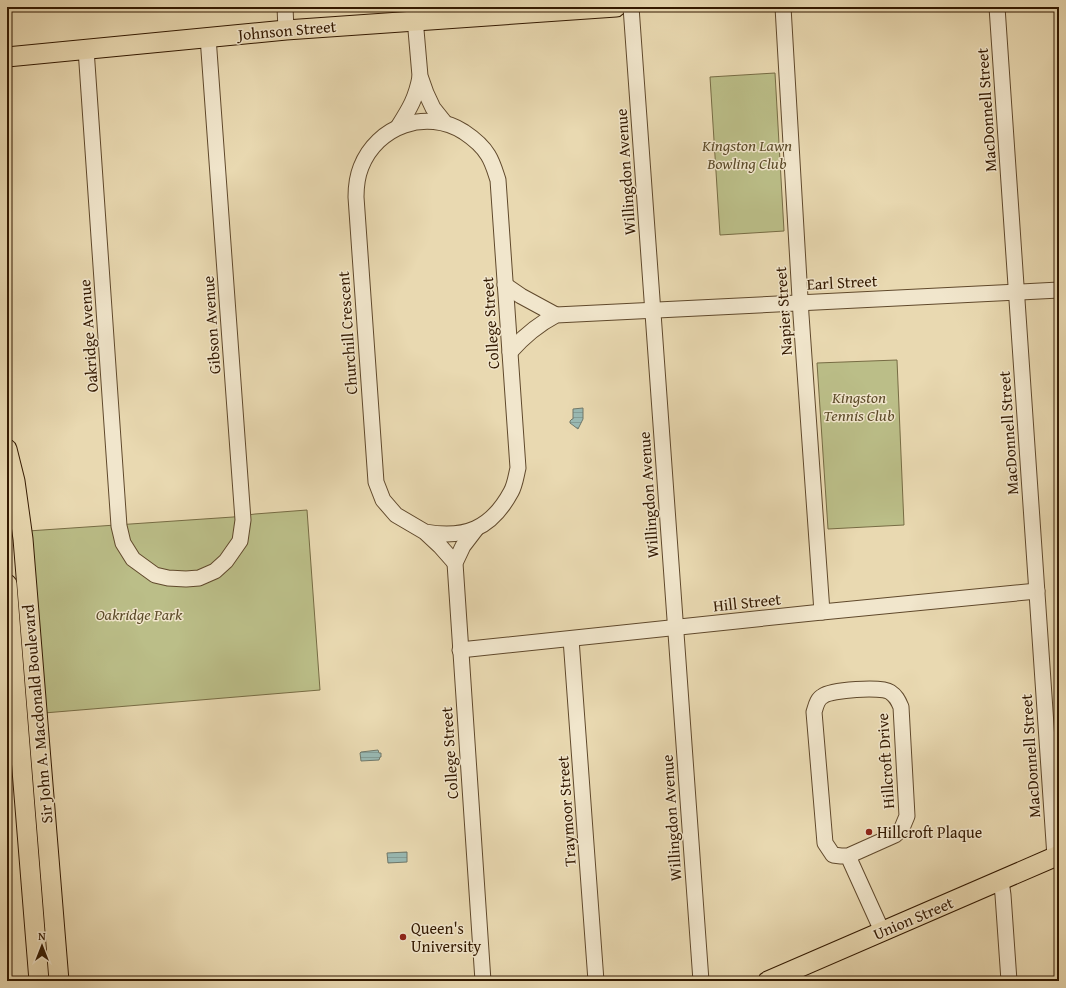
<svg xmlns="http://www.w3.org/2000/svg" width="1066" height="988" viewBox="0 0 1066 988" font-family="'Gentium Book Plus',serif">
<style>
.park{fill:#bbbe88;stroke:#776c44}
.water{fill:url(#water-rules);stroke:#70796b}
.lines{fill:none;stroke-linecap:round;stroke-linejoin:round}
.minor-casing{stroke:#60492c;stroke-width:17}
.major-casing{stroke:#331900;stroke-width:21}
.minor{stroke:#f1e6cc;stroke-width:15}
.major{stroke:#e9d9b1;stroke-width:19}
.poi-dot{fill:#8f2418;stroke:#f1e6cc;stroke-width:1.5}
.labels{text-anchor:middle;stroke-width:3;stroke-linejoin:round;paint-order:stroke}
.street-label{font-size:16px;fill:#331900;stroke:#f1e6cc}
.park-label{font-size:16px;font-style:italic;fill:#5c4b29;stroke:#f1e6cc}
.poi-label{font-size:16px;fill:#331900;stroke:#f1e6cc;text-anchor:start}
</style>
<defs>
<pattern id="water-rules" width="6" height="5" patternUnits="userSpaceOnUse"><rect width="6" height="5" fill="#99b9b3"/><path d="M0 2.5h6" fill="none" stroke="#849e98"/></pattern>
</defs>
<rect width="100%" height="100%" fill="#e9d9b1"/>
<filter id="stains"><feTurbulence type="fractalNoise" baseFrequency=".005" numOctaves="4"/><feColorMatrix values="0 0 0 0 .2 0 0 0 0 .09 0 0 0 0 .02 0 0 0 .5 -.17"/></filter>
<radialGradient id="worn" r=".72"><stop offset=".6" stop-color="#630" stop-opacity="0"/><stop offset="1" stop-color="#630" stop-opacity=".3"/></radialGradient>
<g class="park">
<path d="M775 73 784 231 720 235 710 77Z"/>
<path d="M897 360 904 525 828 529 817 363Z"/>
<path d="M307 510 320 690 44 713 28 531 233 517 255 514Z"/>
</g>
<g class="water">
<path d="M583 408V419L578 429 570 423V421L572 419H573V409Z"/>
<path d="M378 750 379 753H381V757H380L379 760 361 761 360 753 361 752Z"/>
<path d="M407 852V862L388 863 387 853Z"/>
</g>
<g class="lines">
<g class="minor-casing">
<g id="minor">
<path d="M285 7 286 30"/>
<path d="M414 7 420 76 426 93 433 108 445 123"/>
<path d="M631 7 701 981"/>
<path d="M783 7 801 315 822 612"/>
<path d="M997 7 1055 857"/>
<path d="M86 49 119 526 123 543 133 559 155 575 168 578 186 579 199 578 215 571 226 561 240 541 243 520 208 37"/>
<path d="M398 127C410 108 416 98 420 77"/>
<path d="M505 285 521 296 556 315"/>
<path d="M510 352C524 336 537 325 556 315L1059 290"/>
<path d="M476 529 463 546 455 563 483 981"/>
<path d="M425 532C465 539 491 529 511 492 515 485 516 476 518 468L498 180C495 171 493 163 488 155 482 145 473 138 464 132 426 108 377 126 361 167 357 177 356 187 356 197L376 482 383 500 396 515 425 532 440 546 455 563"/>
<path d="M571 639 596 981"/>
<path d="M460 650 822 612 1037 591"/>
<path d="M848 856 895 835 902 828 907 816 901 707C898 700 896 696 890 692 881 686 831 690 823 696 817 699 816 706 814 712L825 843 833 855 841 856H848L882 931"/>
<path d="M1001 881 1003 895 1009 981"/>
</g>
</g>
<g class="major-casing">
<g id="major">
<path d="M7 57 286 30 616 7"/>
<path d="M7 449 15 481 23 539 59 981"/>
<path d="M7 584 39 981"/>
<path d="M768 981 1059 855"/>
</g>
</g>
<use href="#minor" class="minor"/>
<use href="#major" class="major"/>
</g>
<g class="poi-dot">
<circle cx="869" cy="832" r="4"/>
<circle cx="403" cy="937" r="4"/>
</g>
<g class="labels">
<g class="street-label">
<text transform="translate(287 30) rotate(-5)" y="6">Johnson Street</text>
<text transform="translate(986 110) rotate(-94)" y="6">MacDonnell Street</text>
<text transform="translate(625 172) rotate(-94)" y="6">Willingdon Avenue</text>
<text transform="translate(842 282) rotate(-3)" y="6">Earl Street</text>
<text transform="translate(783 311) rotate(-94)" y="6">Napier Street</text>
<text transform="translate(490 323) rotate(-94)" y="6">College Street</text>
<text transform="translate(211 325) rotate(-94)" y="6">Gibson Avenue</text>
<text transform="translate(347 333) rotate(-94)" y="6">Churchill Crescent</text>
<text transform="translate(88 336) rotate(-94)" y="6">Oakridge Avenue</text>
<text transform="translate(1008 433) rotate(-94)" y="6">MacDonnell Street</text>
<text transform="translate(648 495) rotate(-94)" y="6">Willingdon Avenue</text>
<text transform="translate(747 602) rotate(-6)" y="6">Hill Street</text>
<text transform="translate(37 714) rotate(-95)" y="6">Sir John A. Macdonald Boulevard</text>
<text transform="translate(449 753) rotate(-94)" y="6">College Street</text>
<text transform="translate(1030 756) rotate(-94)" y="6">MacDonnell Street</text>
<text transform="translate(885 761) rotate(-94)" y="6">Hillcroft Drive</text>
<text transform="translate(566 811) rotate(-94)" y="6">Traymoor Street</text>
<text transform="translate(671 818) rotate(-94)" y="6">Willingdon Avenue</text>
<text transform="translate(913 918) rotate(-23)" y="6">Union Street</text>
</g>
<g class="park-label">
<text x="747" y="151">Kingston Lawn<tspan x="747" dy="18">Bowling Club</tspan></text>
<text x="859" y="403">Kingston<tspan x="859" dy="18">Tennis Club</tspan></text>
<text x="139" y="620">Oakridge Park</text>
</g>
<g class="poi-label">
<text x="877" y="838">Hillcroft Plaque</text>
<text x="411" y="934">Queen's<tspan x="411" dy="18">University</tspan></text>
</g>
</g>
<rect width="1066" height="988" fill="none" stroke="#e9d9b1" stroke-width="24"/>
<rect x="8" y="8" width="1050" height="972" fill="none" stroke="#331900" stroke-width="2"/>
<rect x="12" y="12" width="1042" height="964" fill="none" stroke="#331900"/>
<g transform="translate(42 946)" stroke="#f1e6cc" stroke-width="3" paint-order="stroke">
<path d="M0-3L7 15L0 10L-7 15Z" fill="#331900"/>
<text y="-6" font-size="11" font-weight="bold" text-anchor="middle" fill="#331900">N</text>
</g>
<rect width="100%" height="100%" filter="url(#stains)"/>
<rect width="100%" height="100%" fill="url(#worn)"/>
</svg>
